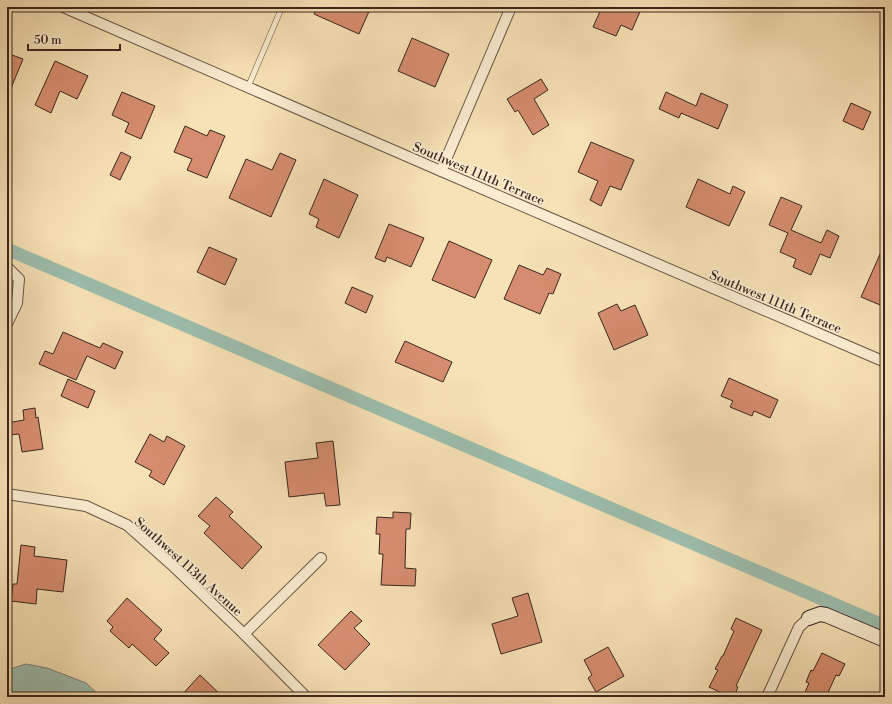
<svg xmlns="http://www.w3.org/2000/svg" width="892" height="704" viewBox="0 0 892 704" font-family="'Libre Bodoni',serif">
<style>
.water{fill:#9dbeaf;stroke:#758175}
.lines{fill:none;stroke-linecap:round;stroke-linejoin:round}
.canal{stroke:#9dbeaf;stroke-width:13}
.building{fill:#d68d6f;stroke:#3a261f}
.lane-casing{stroke:#695545;stroke-width:6}
.street-casing{stroke:#695545;stroke-width:12}
.secondary-casing{stroke:#3a261f;stroke-width:16}
.lane{stroke:#faecd0;stroke-width:5}
.street{stroke:#faecd0;stroke-width:10}
.secondary{stroke:#faecd0;stroke-width:14}
.labels{text-anchor:middle;stroke-width:3.5;stroke-linejoin:round;paint-order:stroke}
.street-label{font-size:13px;fill:#3a261f;stroke:#faecd0}
</style>
<rect width="100%" height="100%" fill="#f7e2b6"/>
<filter id="stains"><feTurbulence type="fractalNoise" baseFrequency=".005" numOctaves="4"/><feColorMatrix values="0 0 0 0 .2 0 0 0 0 .09 0 0 0 0 .02 0 0 0 .5 -.17"/></filter>
<radialGradient id="worn" r=".72"><stop offset=".6" stop-color="#630" stop-opacity="0"/><stop offset="1" stop-color="#630" stop-opacity=".3"/></radialGradient>
<path class="water" d="M26 664 47 668 86 683 101 697H7V670Z"/>
<g class="lines">
<path class="canal" d="M7 249 885 626"/>
</g>
<g class="building">
<path d="M317 7H371L359 34 314 14Z"/>
<path d="M602 7H642L632 30 621 25 616 36 593 27Z"/>
<path d="M412 38 449 54 435 87 398 71Z"/>
<path d="M12 55 23 59 7 98V58L11 59Z"/>
<path d="M55 61 88 76 77 99 60 91 51 113 35 105Z"/>
<path d="M541 79 548 90 534 99 549 125 533 135 518 110 515 112 507 99Z"/>
<path d="M122 92 155 106 141 139 125 132 129 123 112 115Z"/>
<path d="M666 92 696 106 701 93 728 105 718 129 681 113 679 118 659 109Z"/>
<path d="M851 103 871 112 863 130 843 121Z"/>
<path d="M185 126 207 136 210 130 225 136 207 178 187 170 192 159 174 152Z"/>
<path d="M591 142 634 160 621 190 610 186 601 206 590 200 598 181 578 172Z"/>
<path d="M121 152 131 157 120 180 110 175Z"/>
<path d="M280 153 296 160 271 217 229 198 246 159 272 170Z"/>
<path d="M324 179 358 195 339 238 316 227 319 219 309 214Z"/>
<path d="M698 179 730 194 733 186 745 192 729 226 686 207Z"/>
<path d="M781 197 802 206 791 230 821 243 827 230 839 236 830 258 820 254 811 275 793 267 796 259 780 252 788 233 769 225Z"/>
<path d="M389 224 424 238 411 267 387 257 385 262 375 258Z"/>
<path d="M449 241 492 260 475 298 432 280Z"/>
<path d="M885 243V307L861 297Z"/>
<path d="M209 247 237 259 225 285 197 272Z"/>
<path d="M519 265 543 275 547 268 561 274 553 294 549 293 540 314 504 299Z"/>
<path d="M352 287 373 296 366 313 345 303Z"/>
<path d="M617 304 621 311 635 305 648 335 614 350 598 313Z"/>
<path d="M63 332 100 348 103 343 123 352 115 369 87 356 76 380 39 364 45 351 53 354Z"/>
<path d="M405 341 452 362 443 382 395 362Z"/>
<path d="M729 378 778 400 770 418 754 411 752 416 730 407 733 401 721 396Z"/>
<path d="M68 379 95 391 88 408 61 396Z"/>
<path d="M35 408 36 418 38 417 43 449 22 452 19 434 9 435 7 423 24 420 23 410Z"/>
<path d="M150 434 164 442 167 436 185 446 164 485 149 476 152 471 135 462Z"/>
<path d="M333 441 340 505 326 506 324 493 289 497 285 462 318 458 316 443Z"/>
<path d="M216 497 233 512 229 516 262 547 242 569 204 533 210 526 198 516Z"/>
<path d="M393 512 411 513 410 529H406L405 568 416 569 415 586 381 585 383 554H379L380 534H376L377 517 393 518Z"/>
<path d="M21 545 35 547 34 556 67 560 63 592 37 589 36 604 11 601 13 584H17Z"/>
<path d="M528 593 542 642 501 654 492 624 518 616 512 598Z"/>
<path d="M127 598 162 630 154 639 169 653 156 666 132 644 129 648 110 631 113 627 107 621Z"/>
<path d="M351 611 362 621 354 628 370 644 345 670 318 645Z"/>
<path d="M736 618 762 630 736 686 738 687 734 697H730L709 687 718 670 715 669 722 656H723L734 631 731 629Z"/>
<path d="M608 647 624 676 596 692 588 678 592 675 584 660Z"/>
<path d="M822 653 845 664 839 676 836 675 826 697H803L809 683 806 682 811 670 813 671Z"/>
<path d="M200 675 223 697H180Z"/>
</g>
<g class="lines">
<g class="lane-casing">
<path id="lane" d="M248 87 282 7"/>
</g>
<g class="street-casing">
<g id="street">
<path d="M63 7 441 171 885 362"/>
<path d="M441 171 511 7"/>
<path d="M7 267 19 279 17 303 7 324"/>
<path d="M7 494 86 506 127 525 172 565 244 634 306 697"/>
<path d="M244 634 321 558"/>
<path d="M767 697 799 627 809 618"/>
</g>
</g>
<g class="secondary-casing">
<path id="secondary" d="M809 618 820 614 826 615 885 640"/>
</g>
<use href="#lane" class="lane"/>
<use href="#street" class="street"/>
<use href="#secondary" class="secondary"/>
</g>
<g class="labels">
<g class="street-label">
<text transform="translate(479 173) rotate(23)" y="5">Southwest 111th Terrace</text>
<text transform="translate(776 301) rotate(23)" y="5">Southwest 111th Terrace</text>
<text transform="translate(189 566) rotate(42)" y="5">Southwest 113th Avenue</text>
</g>
</g>
<rect width="892" height="704" fill="none" stroke="#f7e2b6" stroke-width="24"/>
<rect x="8" y="8" width="876" height="688" fill="none" stroke="#3a261f" stroke-width="2"/>
<rect x="12" y="12" width="868" height="680" fill="none" stroke="#3a261f"/>
<path d="M28 44v6h92v-6" fill="none" stroke="#3a261f" stroke-width="2"/>
<text x="34" y="44" font-size="12" fill="#3a261f" stroke="#faecd0" stroke-width="3" paint-order="stroke">50 m</text>
<rect width="100%" height="100%" filter="url(#stains)"/>
<rect width="100%" height="100%" fill="url(#worn)"/>
</svg>
